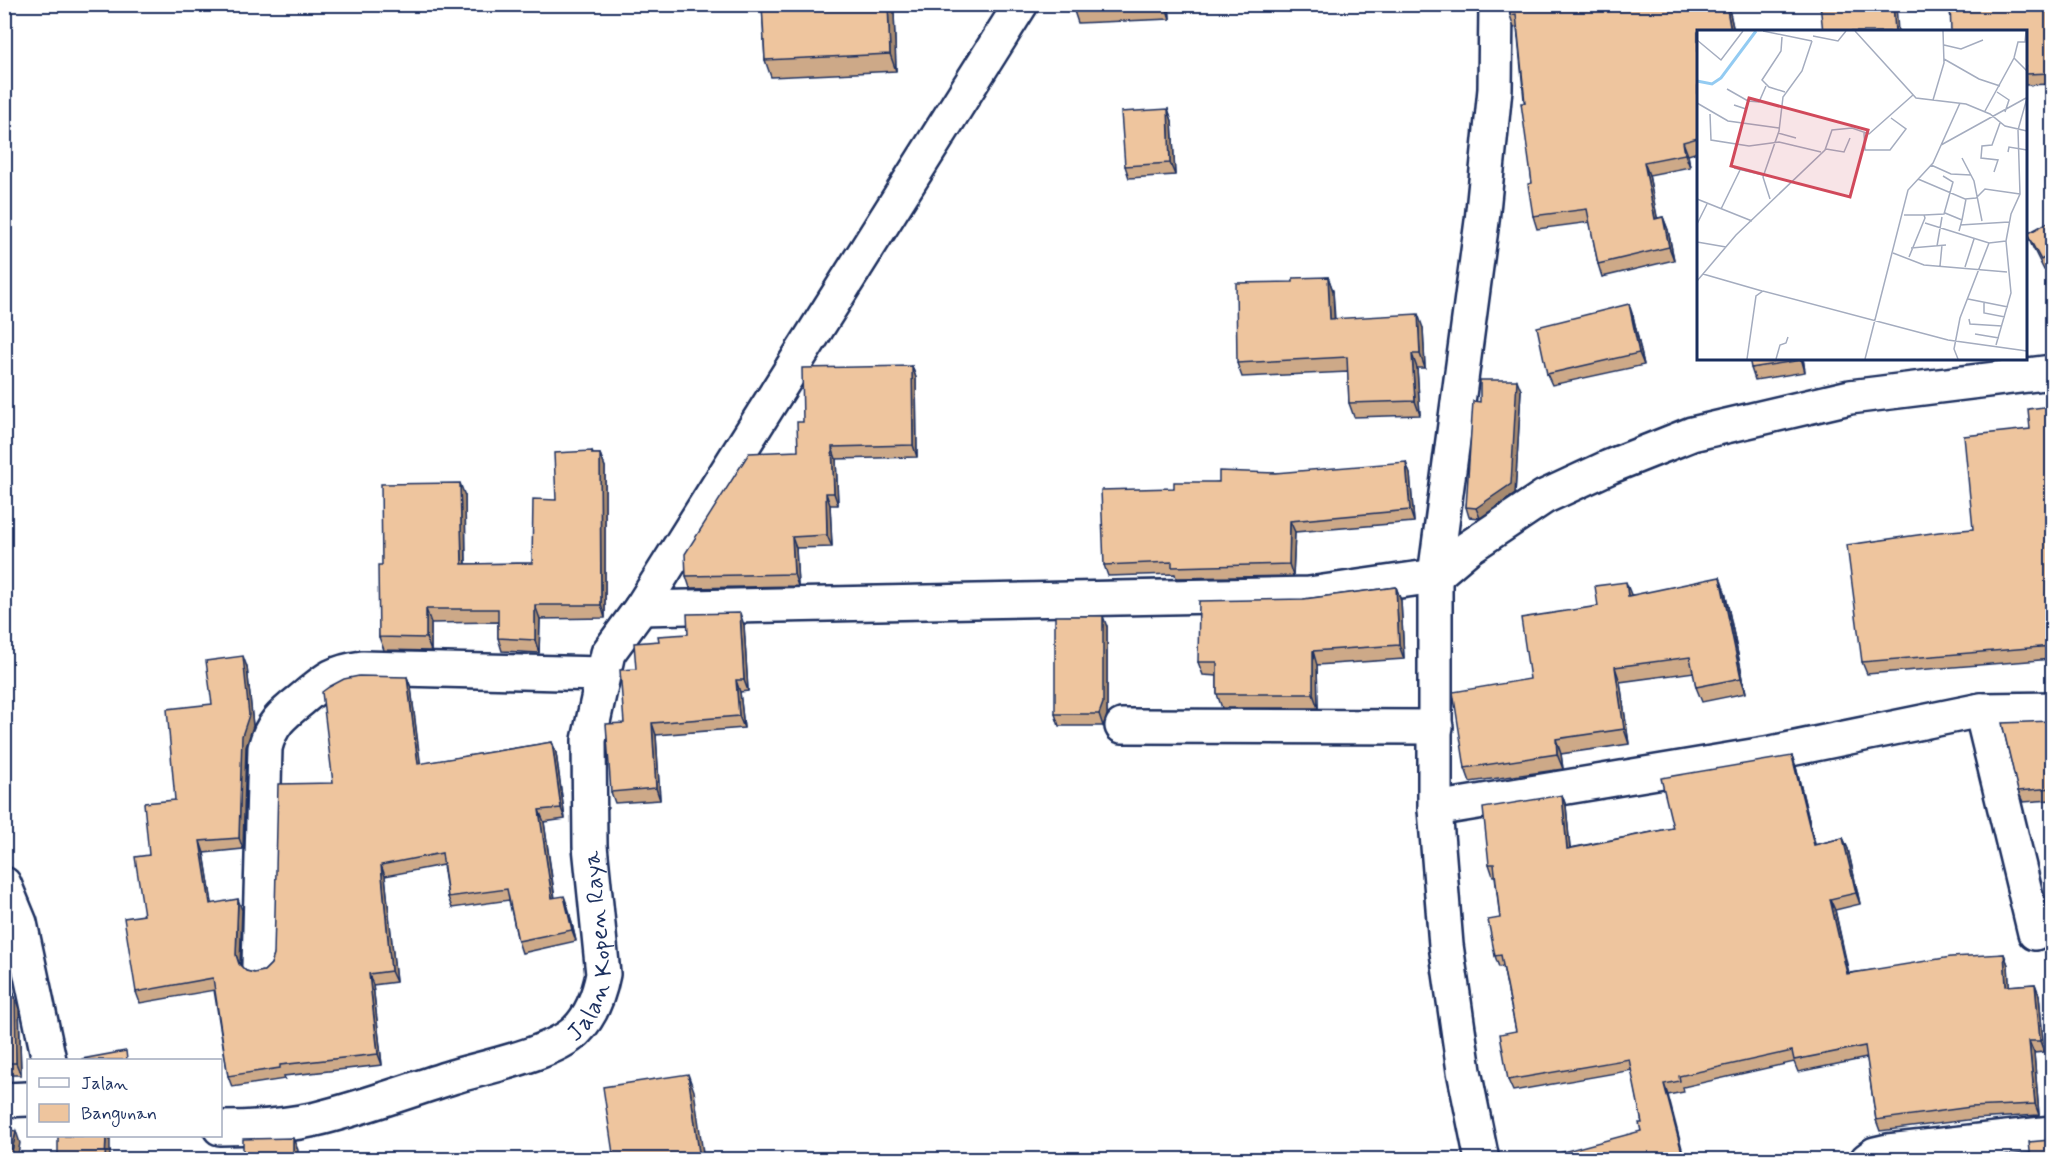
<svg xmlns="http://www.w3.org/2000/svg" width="2057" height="1164" viewBox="0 0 2057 1164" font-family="Mynerve,sans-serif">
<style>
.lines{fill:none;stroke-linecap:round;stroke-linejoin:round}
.minor-casing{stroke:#1b2f5e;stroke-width:38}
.minor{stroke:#fff;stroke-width:33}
.wall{fill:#cda988;stroke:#1b2f5e;stroke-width:1.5}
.shaded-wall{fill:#a78a6f;stroke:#1b2f5e;stroke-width:1.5}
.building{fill:#eec59e;stroke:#1b2f5e;stroke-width:1.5}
.labels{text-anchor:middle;stroke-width:6;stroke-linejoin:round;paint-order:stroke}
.street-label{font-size:24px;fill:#1b2f5e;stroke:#fff}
.inset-river{fill:none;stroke:#93cbf2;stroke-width:3}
.inset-road{fill:none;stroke:#a4acbf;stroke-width:1.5}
.view{fill:#d1495b;fill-opacity:0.15;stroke:#d1495b;stroke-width:3}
.inset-edge{fill:none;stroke:#1b2f5e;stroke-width:3}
</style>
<rect width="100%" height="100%" fill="#fff"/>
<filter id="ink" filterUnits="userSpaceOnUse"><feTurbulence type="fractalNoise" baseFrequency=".0167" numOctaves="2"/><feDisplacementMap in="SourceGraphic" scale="12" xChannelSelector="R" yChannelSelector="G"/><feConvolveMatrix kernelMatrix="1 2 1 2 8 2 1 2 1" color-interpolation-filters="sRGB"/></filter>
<g filter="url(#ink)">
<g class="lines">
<g class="minor-casing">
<g id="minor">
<path d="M641 608 1309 594 1435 576 1468 548 1544 497 1609 467 1692 434 1850 397 2052 372"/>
<path d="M1981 710 2035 933"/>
<path d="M1122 726 1436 727"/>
<path d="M1435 809 1771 753 1981 710 2052 709"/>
<path d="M4 884 20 923 49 1060"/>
<path d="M259 966 265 748C271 724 282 715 301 700 324 681 331 672 362 668L602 674"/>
<path d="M4 1100 28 1099"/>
<path id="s1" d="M220 1128C253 1128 284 1126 316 1119 362 1108 407 1091 452 1077 485 1067 552 1054 576 1031 591 1016 599 995 603 974L590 846 589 740 608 653 641 608 1021 4"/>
<path d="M1482 1160 1464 1071 1446 945 1435 809V576L1482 221 1495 89 1496 4"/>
<path d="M1867 1160 1875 1154 1888 1151 2052 1133"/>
</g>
</g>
<use href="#minor" class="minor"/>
</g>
<g class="wall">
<path d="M762 4H891L894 12 896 71 771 77 765 60Z"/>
<path d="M1073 4H1169L1170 19 1078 23 1074 11Z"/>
<path d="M1510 4H1728L1734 32H1698V152L1688 155 1690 167 1649 175 1657 218 1663 217 1668 230 1674 260 1602 277 1598 264 1590 222 1537 229 1533 216 1532 183 1517 27 1514 28 1510 15Z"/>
<path d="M2052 4V84L2025 85V32Z"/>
<path d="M1168 109 1172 121 1175 175 1129 178 1125 166Z"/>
<path d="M2052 220V265L2044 270 2031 244 2027 234Z"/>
<path d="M1328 277 1333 291 1335 319 1423 328 1425 368H1417L1420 415 1354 417 1349 403 1348 372 1242 377 1237 363 1293 282Z"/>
<path d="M1633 316 1644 365 1552 385 1547 374Z"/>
<path d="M1803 358 1805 372 1755 380 1751 368Z"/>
<path d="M912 366 916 378 917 457 836 459 838 505H830L832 547 796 548 798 586 690 588 686 576 798 451Z"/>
<path d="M1521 390 1515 494 1480 518 1469 517 1466 507 1480 402Z"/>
<path d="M2052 406V659L1867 674 1862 662 1973 529 2030 429Z"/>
<path d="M592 451 593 454H600L605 467V618L540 619 539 653 502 651 498 638V622L431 623V651L384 650 379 637 382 565 465 496 466 564 532 563 556 500Z"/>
<path d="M1275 473 1410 474 1414 522 1295 532 1293 576 1176 578 1175 574 1108 576 1104 565 1174 488 1219 482Z"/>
<path d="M1396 587 1401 601 1404 659 1317 665 1318 708H1222L1217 694V676L1203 675 1198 662 1304 599Z"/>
<path d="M1725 592 1746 693 1702 702 1696 687 1694 672 1620 682 1629 744 1561 754 1563 769 1470 782 1465 768 1530 679 1598 606 1631 595Z"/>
<path d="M744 625 748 691 740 692 744 728 656 735 660 800 615 803 611 792 624 723 636 669 659 641 688 634Z"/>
<path d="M1107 627V715L1103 726H1059L1055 714Z"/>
<path d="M247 667 253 726 246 747 243 849 204 853 212 904 242 910 240 966 246 971 254 973 264 971 271 964 333 783 407 677 411 688 420 764 552 742 556 753 565 819 544 822 555 898 568 907 576 941 522 953 518 941 509 900 452 908 448 897 443 865 385 876 396 982 373 985 382 1065 284 1076 285 1079 232 1087 228 1076 214 990 140 1003 136 992 149 855 175 800Z"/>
<path d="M2052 721V800L2023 802 2018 791Z"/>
<path d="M1792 756 1796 767 1815 845 1843 838 1848 849 1860 904 1835 910 1849 973 2004 954 2008 965 2009 986 2035 984 2039 995 2044 1052 2034 1053 2039 1115 1975 1119 1880 1131 1876 1120 1867 1058 1798 1072 1794 1062 1683 1087 1684 1092 1668 1095 1641 1131 1642 1123 1632 1070 1513 1091 1508 1080 1516 1031 1503 966 1499 967 1495 956 1500 918 1495 876H1493L1489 864 1562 795 1566 806 1570 848 1673 828Z"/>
<path d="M4 942 14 996 19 1009 21 1075H4Z"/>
</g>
<g class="shaded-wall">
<path d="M888 4H891L894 12 896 71 890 54Z"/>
<path d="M1166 4H1169L1170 19 1166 7Z"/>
<path d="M1726 4H1728L1734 32H1731Z"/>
<path d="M1893 4H1896L1898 32H1895Z"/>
<path d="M1168 109 1172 121 1175 175 1170 163Z"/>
<path d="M1683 142 1688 155 1690 167 1685 154Z"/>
<path d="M1644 162 1649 175 1660 232 1655 219Z"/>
<path d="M1663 217 1668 230 1674 260 1669 247Z"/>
<path d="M1328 277 1333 291 1335 333 1330 319Z"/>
<path d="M1629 304 1633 316 1644 365 1639 353Z"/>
<path d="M1418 314 1423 328 1425 368 1420 354Z"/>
<path d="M1412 354 1417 368 1420 415 1415 401Z"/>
<path d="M1801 358H1803L1805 372Z"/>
<path d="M912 366 916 378 917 457 913 445Z"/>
<path d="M1517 380 1521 390 1515 494 1480 518 1476 508Z"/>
<path d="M832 447 836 459 838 505 834 493Z"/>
<path d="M600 454 605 467V618L601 605Z"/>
<path d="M1406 462 1410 474 1414 522 1410 510Z"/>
<path d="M460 483 465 496 466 577 462 564Z"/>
<path d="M826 493 830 505 832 547 827 535Z"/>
<path d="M1290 521 1295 532 1293 576 1289 564Z"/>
<path d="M792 537 796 548 798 586 794 574Z"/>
<path d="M1720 577 1725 592 1746 693 1741 678Z"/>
<path d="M1626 582 1632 597 1628 596Z"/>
<path d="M1396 587 1401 601 1404 659 1399 645Z"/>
<path d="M2049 594 2052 604V635Z"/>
<path d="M535 605 540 619 539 653 535 640Z"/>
<path d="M426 609 431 623V651L426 638Z"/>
<path d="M740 613 744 625 748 691 744 680Z"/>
<path d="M1103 616 1107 627V715L1103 726 1099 714Z"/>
<path d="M1313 651 1317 665 1318 708 1313 694Z"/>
<path d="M243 656 247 667 253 726 246 747 243 849 239 838Z"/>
<path d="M1615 667 1620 682 1629 744 1624 729Z"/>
<path d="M407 677 411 688 422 776 418 764Z"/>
<path d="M736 680 740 692 744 728 739 716Z"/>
<path d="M652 723 656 735 660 800 656 788Z"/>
<path d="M1556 739 1561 754 1563 769 1557 754Z"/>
<path d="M552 742 556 753 565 819 561 808Z"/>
<path d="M1792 756 1796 767 1818 856 1814 845Z"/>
<path d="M1562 795 1566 806 1571 860 1567 849Z"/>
<path d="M539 810 544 822 556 909 552 898Z"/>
<path d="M1843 838 1848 849 1860 904 1856 893Z"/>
<path d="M200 841 204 853 214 915 210 904Z"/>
<path d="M381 865 385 876 396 982 391 971Z"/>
<path d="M564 896 568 907 576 941 572 930Z"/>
<path d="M238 899 242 910 240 966 243 975 236 955Z"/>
<path d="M1830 899 1835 910 1851 985 1847 974Z"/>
<path d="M4 942 15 999V997L19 1009 21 1075 16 1063 12 994 4 954Z"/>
<path d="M2004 954 2008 965 2010 997 2006 986Z"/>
<path d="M369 974 373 985 382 1065 378 1054Z"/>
<path d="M2035 984 2039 995 2044 1052 2040 1041Z"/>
<path d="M2029 1041 2034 1053 2039 1115 2035 1104Z"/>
<path d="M688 1074 694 1091 704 1160H700Z"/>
<path d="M1664 1084 1668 1095 1685 1160H1684Z"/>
<path d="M16 1131 20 1143 17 1160H10Z"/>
<path d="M106 1136H109L110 1139V1160H105Z"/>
<path d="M293 1138 298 1150V1160H293Z"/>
</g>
<g class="building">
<path d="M762 4H888L890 54 765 60Z"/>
<path d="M1073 4H1166V7L1074 11Z"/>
<path d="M1510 4H1726L1731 32H1698V138L1683 142 1685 154 1644 162 1655 219 1663 217 1669 247 1598 264 1587 209 1533 216 1528 184 1532 183 1521 103H1525L1516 14 1510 15Z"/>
<path d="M1820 4H1893L1895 32H1823Z"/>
<path d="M1950 4H2052V73L2025 74V32H1951Z"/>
<path d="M1168 109 1170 163 1125 166 1121 112Z"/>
<path d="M2052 220V253L2041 260 2027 234Z"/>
<path d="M1328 277 1330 319 1418 314 1420 354H1412L1415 401 1349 403 1347 357 1237 363 1236 283 1293 282V278Z"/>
<path d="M1629 304 1639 353 1547 374 1537 327Z"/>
<path d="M1749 358H1801V360L1751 368Z"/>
<path d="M912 366 913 445 832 447 834 493H826L827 535 792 537 794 574 686 576 685 554 749 453 798 451 797 422H803L802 368Z"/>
<path d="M1480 380H1517L1511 484 1476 508 1466 507 1473 401 1480 402Z"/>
<path d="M2052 406V594H2049L2052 646 1862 662 1847 545 1939 532 1973 529 1964 436 2030 429 2028 409Z"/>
<path d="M592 451V454H600L601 605H535V640L498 638V609H426V638L379 637 378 565H382L381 484 460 483 462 564 532 563 533 499 556 500 554 453Z"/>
<path d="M1406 462 1410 510 1290 521 1289 564 1172 567V562L1104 565 1101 490 1174 488V482H1219V471L1275 473Z"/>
<path d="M1720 577 1741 678 1696 687 1690 657 1615 667 1624 729 1556 739 1557 754 1465 768 1453 692 1530 679 1521 618 1598 606 1595 586 1626 582 1628 596Z"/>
<path d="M1396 587 1399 645 1313 651V694H1217V662H1198L1199 601 1304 599Z"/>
<path d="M740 613 744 680H736L739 716 652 723 656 788 611 792 606 724 624 723 620 670 636 669 634 643 659 641 658 636 688 634 687 614Z"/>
<path d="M1055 616H1103V703L1099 714H1055Z"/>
<path d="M243 656 249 715 242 736 239 838 200 841 210 904 238 899 236 955 239 964 246 971 254 973 264 971 271 964 274 955 278 784 333 783 322 692 329 687 344 679 359 676 407 677 418 764 552 742 561 808 539 810 552 898 564 896 572 930 518 941 507 889 448 897 442 853 381 865 391 971 369 974 378 1054 280 1065V1068L228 1076 213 978 136 992 124 918 144 915 135 857 149 855 144 803 175 800 167 709 212 704 206 661Z"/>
<path d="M2052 721V788L2018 791 2002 723Z"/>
<path d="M1792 756 1814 845 1843 838 1856 893 1830 899 1847 974 1951 957 2004 954 2006 986 2035 984 2040 1041H2029L2035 1104 1971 1107 1876 1120 1865 1046 1794 1060 1792 1051 1679 1076 1680 1081 1664 1084 1684 1160H1533L1641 1131 1639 1123H1642L1629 1059 1508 1080 1500 1034 1516 1031 1501 955 1495 956 1488 920 1500 918 1494 864H1489L1483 808 1562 795 1567 849 1673 828 1661 778Z"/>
<path d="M4 954 12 994 15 997 16 1063H4Z"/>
<path d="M126 1051 127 1060H82V1059Z"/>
<path d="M688 1074 700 1160H614L603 1087Z"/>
<path d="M4 1129 16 1131 10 1160H4Z"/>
<path d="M58 1136H106L105 1160H58Z"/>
<path d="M293 1138V1160H243V1139Z"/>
<path d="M2052 1138V1160H2031L2029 1142 2050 1140Z"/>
</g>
</g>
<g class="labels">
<g class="street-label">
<text dy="8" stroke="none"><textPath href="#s1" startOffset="462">Jalan Kopen Raya</textPath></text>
</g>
</g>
<g transform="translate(1697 30)">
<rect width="330" height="330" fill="#fff"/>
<path class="inset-river" d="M0 51 15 54 24 48 59 1"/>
<path class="inset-road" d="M66 1 115 11M158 1 219 68 269 74 293 84 308 96 330 101M116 6 141 11 149 1M85 7 84 21 65 50 72 57 88 62M0 10 24 30 46 1M247 15 264 19 286 10M317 28 330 41M247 29 282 49 303 56M30 59 51 71 62 72 69 56M300 62 312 70 308 82M236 70 247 33 246 1M0 73 31 91 82 98M37 75 49 79 51 71M288 81 317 28 321 12H328L329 1M13 84 14 110 52 116 82 112 124 122M81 103 99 108M167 103 168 120H193L209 99 194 88M244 115 329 68M129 119 147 122 153 108M311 122 312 117 330 120M265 128 277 151 285 191M234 135 254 144 274 145M37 138 66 145M297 142 301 130 284 128 285 116 295 115 303 93M221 149 268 169 279 168 288 159 323 164M0 169 55 191M73 169 66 147 82 101 86 67 105 41 115 11M24 179 43 140M248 183 265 190 262 201M207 185H227L228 188 212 227M227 185 247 184 256 152 246 146M265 190 269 169M228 193 292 213 309 211M0 194 10 174M263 195 312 192M0 212 29 217M240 216 245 187M214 218 249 215M196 223 227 235 310 242M243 236 245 215M268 237 277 209M6 244 65 261M0 251 39 205 128 120 135 100 155 98 172 104 216 65M271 269 311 277M287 273V283L308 287M272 289 273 294 305 296M278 304 302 308M299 315 314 263 309 211 314 184 323 164 321 100 330 68M50 329 59 266 66 261 251 310 330 321M79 329 83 315 89 313 91 307M168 329 211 160 236 133 263 73M261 329 257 319 263 288 292 213"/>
<path class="view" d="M52 68 171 100 153 167 34 136Z"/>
<rect width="330" height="330" class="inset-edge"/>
</g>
<rect width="2057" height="1164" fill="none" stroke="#fff" stroke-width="24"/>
<rect x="12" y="12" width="2033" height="1140" fill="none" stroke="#1b2f5e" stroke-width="2" filter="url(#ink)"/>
<rect x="27" y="1059" width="195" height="78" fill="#ffffff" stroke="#a4acbf" stroke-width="1.5"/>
<rect x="39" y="1078" width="30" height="9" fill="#ffffff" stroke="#a4acbf" stroke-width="1.5"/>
<text x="81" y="1089" font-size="18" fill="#1b2f5e">Jalan</text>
<rect x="39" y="1104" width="30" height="18" fill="#eec59e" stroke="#a4acbf" stroke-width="1.5"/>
<text x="81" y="1119" font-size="18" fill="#1b2f5e">Bangunan</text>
</svg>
